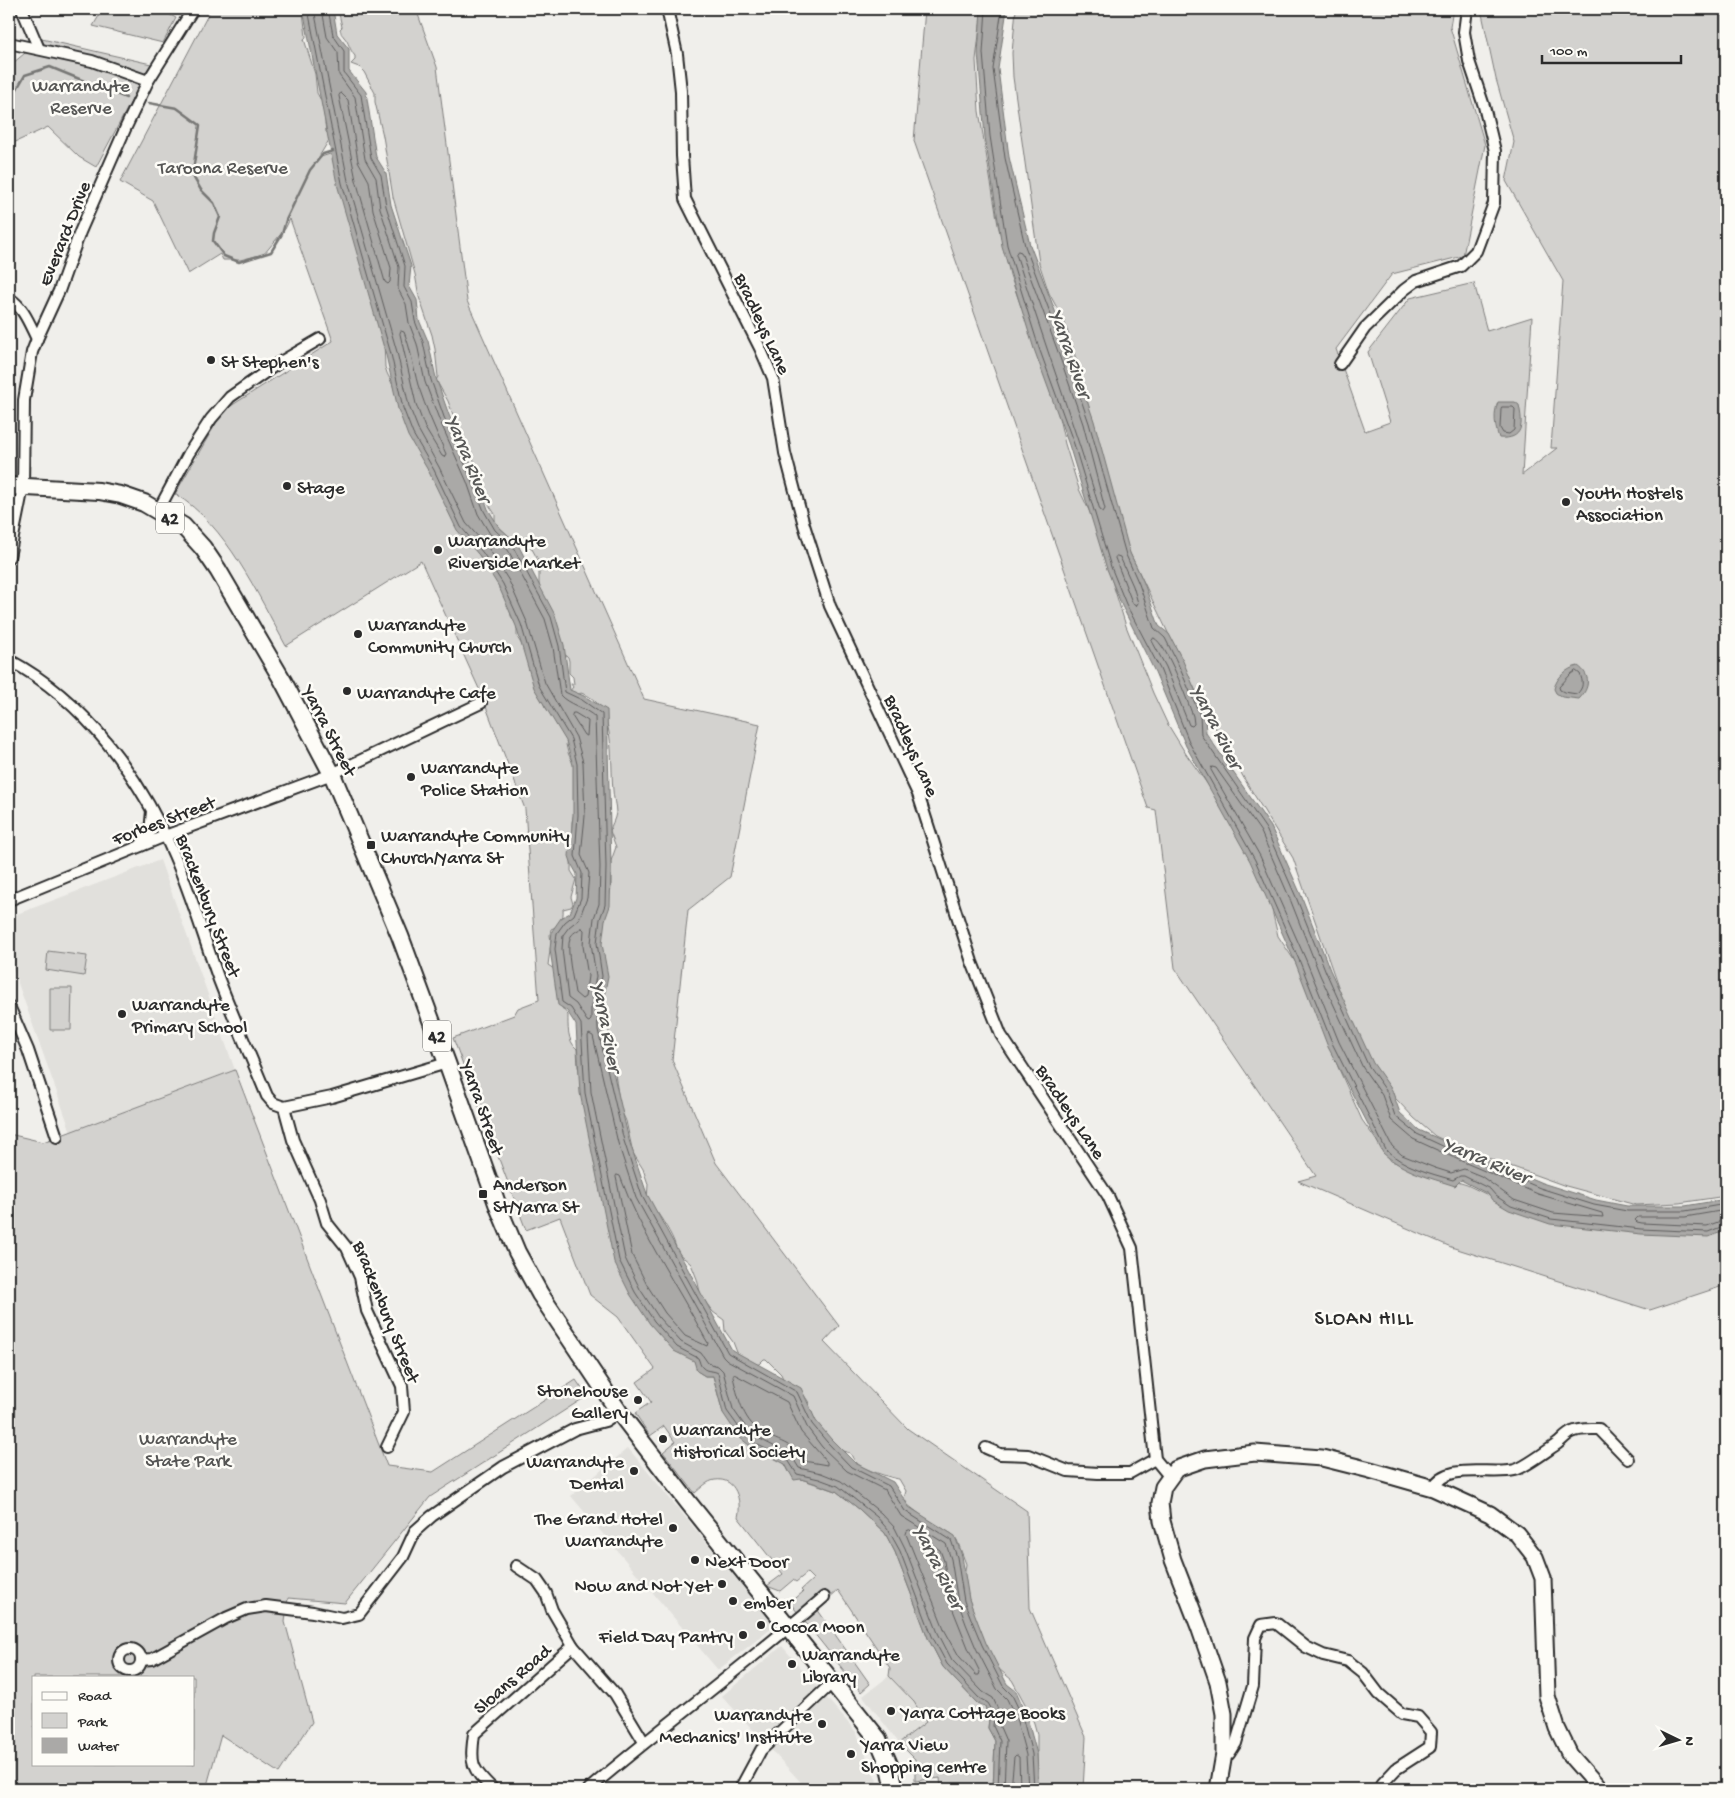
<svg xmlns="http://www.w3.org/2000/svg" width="1735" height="1798" viewBox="0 0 1735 1798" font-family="'Gochi Hand',sans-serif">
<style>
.built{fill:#e1e0dc}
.green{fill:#d3d2cf;stroke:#7f7e7d;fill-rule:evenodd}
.water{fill:#aaa9a7;stroke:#777775}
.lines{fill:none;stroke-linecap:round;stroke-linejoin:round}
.shore{stroke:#5e5d5d;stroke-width:1}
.stream{stroke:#777775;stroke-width:2.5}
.street-casing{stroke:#2b2b2b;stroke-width:14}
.secondary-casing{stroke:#2b2b2b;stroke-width:19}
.primary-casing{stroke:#2b2b2b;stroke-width:20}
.street{stroke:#fdfcf7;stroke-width:10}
.secondary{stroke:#fdfcf7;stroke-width:15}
.primary{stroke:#fdfcf7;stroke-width:16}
.poi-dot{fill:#2b2b2b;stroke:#fdfcf7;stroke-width:2}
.labels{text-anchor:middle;stroke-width:5;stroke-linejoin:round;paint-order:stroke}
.shield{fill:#fdfcf7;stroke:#6a6a68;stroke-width:1}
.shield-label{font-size:18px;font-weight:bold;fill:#2b2b2b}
.park-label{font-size:19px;fill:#555554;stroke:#fdfcf7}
.street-label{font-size:19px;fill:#2b2b2b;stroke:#fdfcf7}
.poi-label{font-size:19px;fill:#2b2b2b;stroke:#fdfcf7;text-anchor:start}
.water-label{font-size:20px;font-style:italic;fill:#575756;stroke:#fdfcf7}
.neighbourhood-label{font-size:20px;letter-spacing:1px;fill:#2b2b2b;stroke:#fdfcf7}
</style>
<rect width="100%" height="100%" fill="#f0efeb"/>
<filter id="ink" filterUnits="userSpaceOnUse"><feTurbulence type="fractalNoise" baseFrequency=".02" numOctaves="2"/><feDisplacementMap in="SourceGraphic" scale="10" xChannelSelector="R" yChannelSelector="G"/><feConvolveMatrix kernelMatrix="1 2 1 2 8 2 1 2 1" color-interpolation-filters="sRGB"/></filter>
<g filter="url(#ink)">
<g class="built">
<path d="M160 860 235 1070 71 1132 9 958V917Z"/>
<path d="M628 1448 772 1622 771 1629 718 1670 571 1496Z"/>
<path d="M782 1646 856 1732 877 1781 868 1789H807L722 1696Z"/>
<path d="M889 1676 914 1702 926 1722 899 1743 863 1696Z"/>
</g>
<g class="green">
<path d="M103 9H159L176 18 163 43 93 26Z"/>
<path d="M211 9H300L303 12 306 37 304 39 315 74 317 93 323 104 326 132 329 134V140L320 155 321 157 330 154 332 157 384 341 385 367 387 373 450 507 455 526 462 531 498 582 499 589 503 593 509 604 511 616 517 626V637L527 653 529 669 545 707 560 723 569 739 566 744C568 757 573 765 583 772L572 822 571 871 576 879 571 897 573 904 571 907 563 909C564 918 560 926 551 929L550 935 551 943 548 965 554 969 563 1005 562 1008 568 1015C568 1026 567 1041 577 1049L578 1067 696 1364 697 1371 705 1376H713L723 1413 785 1464 789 1472 801 1479 836 1491 859 1509 885 1533 895 1552 928 1638 943 1667 977 1703 985 1706 989 1719 988 1728 995 1741 993 1789H941L940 1778 915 1781V1759L899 1743 926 1722 914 1702 889 1676 890 1668 838 1590 817 1609 870 1684 861 1692 790 1603 803 1592 801 1590 813 1579 807 1573 796 1582 793 1580 780 1591 767 1586 783 1574 738 1517C742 1501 736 1477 715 1480 707 1481 701 1488 695 1493L663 1452 675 1442 664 1426 650 1436 635 1413 651 1402 637 1382 655 1369 618 1317 590 1295 560 1217 526 1230 453 1038 514 1015 518 1008 539 1000 525 809 480 691 421 561 286 646C258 595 226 524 175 494L223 411 333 341 290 219 285 229 264 254 240 260H223L220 254 188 274 153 201 120 182Z"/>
<path d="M338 9H416L437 67 467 301 644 699 760 724 730 877 688 910 672 1060 716 1163 839 1326 824 1342 908 1429 1027 1511 1030 1608 1086 1737 1083 1789H1037V1734L1034 1723 1030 1713 1012 1680 993 1664 963 1584 966 1564 957 1540 952 1534 926 1519 908 1505 904 1498 906 1491 899 1479C891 1478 862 1469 857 1463 854 1461 852 1456 850 1453L839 1450 821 1440 808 1401 801 1391 784 1381 781 1374 766 1359H764L759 1364 755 1365 738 1355 733 1342 725 1331 724 1320 713 1312 701 1296 697 1279 691 1264 677 1252C675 1239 665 1224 657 1212L649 1210 647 1202 648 1184 643 1169 633 1153 626 1121 620 1108 609 1032 601 1010V938L611 888V861L616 847 610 831C611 825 615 820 616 813 616 805 613 797 613 790 610 761 617 703 581 693L577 695 569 692 573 687 571 684H574L573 677 569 673V661L568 657 557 648 541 598 539 583V567L538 560 532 549 513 540 501 529 495 521V514L489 505 484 490V481L456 423 448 401 436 380 438 377 435 349 432 335 419 297 415 274 393 197 383 136 375 102V93L364 72 359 67 351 64 355 60V56C349 49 349 42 344 37 339 30 343 38 340 29L342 27Z"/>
<path d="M925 9H982L976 60 979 111 998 225 1005 252 1010 275 1057 409 1065 444 1079 489 1092 517 1126 626 1153 693 1167 723 1186 754 1213 792 1245 845 1271 906 1278 936 1300 969 1321 1017 1338 1067 1362 1120 1391 1161 1467 1185 1490 1196 1726 1226V1285L1650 1310 1451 1247 1298 1181 1316 1176 1175 968 1156 810 1148 808 914 141Z"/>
<path d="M1016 9H1453L1450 27 1485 145 1463 256 1392 274 1336 349 1365 431 1390 422 1368 352 1410 298 1474 283 1487 331 1532 317 1522 475 1557 448H1551L1563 281 1506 181 1514 142 1496 79 1481 9H1726V1196L1679 1203 1636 1205 1566 1186 1460 1148 1435 1136 1414 1118 1382 1084 1352 1026 1293 858 1245 780 1204 708 1126 545 1072 345 1064 321 1049 293 1039 263 1013 77 1012 53Z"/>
<path d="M42 39 151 64 96 167 79 157 48 127 9 145V62L13 63Z"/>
<path d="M48 951 87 956 84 976 46 970Z"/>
<path d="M50 988H72L71 1030H50Z"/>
<path d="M235 1070 387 1466 433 1472 576 1380 587 1396 430 1497 345 1603 288 1598 285 1622 312 1722 279 1773 221 1735 206 1789H9V1134L43 1142ZM34 1677H194V1764H34Z"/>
</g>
<g class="water">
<path d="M303 9H333L337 34 349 49V71L366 92 376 157 386 173 391 205 411 266 409 286 417 300 419 320 428 341 436 378 449 415 477 478 488 509 499 527 517 543 555 615 564 645 570 690 584 696 607 710 611 867 610 906 605 920 602 944 608 976 602 1007 603 1029 629 1140 647 1194 732 1350 801 1388 816 1421 831 1439 855 1463 893 1482 909 1507 955 1536 962 1556 969 1599 977 1620 986 1643 1007 1684 1016 1691 1026 1714 1037 1754 1039 1789H993L995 1741 988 1728 989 1719 985 1706 977 1703 943 1667 928 1638 895 1552 885 1533 859 1509 836 1491 817 1484 801 1479 794 1480 785 1464 750 1446 739 1437 723 1413 713 1376H705L697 1371 694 1361 674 1351 650 1324 630 1294 614 1262 580 1093 576 1025 567 1011 558 1005 550 949 552 931 561 918 570 913 576 898 577 874 572 865 569 856 573 815V765L566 741 534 688 516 626 499 587 479 555 457 530 429 472 408 436 398 409 386 355 337 184Z"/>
<path d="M981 9H1007L998 69 1009 157 1030 245 1068 345 1094 421 1130 553 1144 583 1159 626 1169 634 1183 661 1205 714 1206 733 1271 827 1301 895 1330 970 1373 1063 1392 1090 1400 1113 1419 1130 1464 1150 1542 1183 1596 1200 1627 1206H1685L1726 1199V1230L1709 1237 1641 1234 1550 1224 1509 1210 1492 1200 1488 1194 1461 1180 1455 1186C1428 1177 1404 1172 1383 1153L1328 1047 1296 964 1250 861 1186 746 1155 672 1122 606 1107 569 1069 445 1034 349 1002 246 985 137 978 53Z"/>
<path d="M1498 402H1515L1519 405C1523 424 1524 440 1499 438 1495 427 1493 414 1498 402Z"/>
<path d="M1578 666C1591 675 1590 688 1579 699L1562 697 1556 693 1554 689C1556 678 1567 668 1578 666Z"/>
</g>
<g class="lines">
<g class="shore">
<path d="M308 9 342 183 391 354 403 408 413 434 434 470 461 527 483 553 503 584 521 624 539 686 571 739 577 764 578 815 575 856 582 873 581 898 574 915 565 922 557 933 555 949 562 1002 571 1008 581 1024 585 1093 619 1260 635 1292 654 1321 677 1347 698 1358C700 1362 700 1366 703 1368 707 1372 713 1370 718 1373L727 1411 743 1433 752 1442 788 1460 797 1474 819 1479 838 1486 877 1517 889 1531 900 1551 932 1636 947 1664 979 1698 988 1703 992 1710 994 1719 993 1726 1000 1741 998 1789"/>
<path d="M314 9 348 181 397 352 409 406 419 431 439 467 466 523 489 549 509 581 527 622 545 683 576 737 583 762 585 816 581 855 589 873 587 898 579 919 569 927 563 935 562 949 568 998 576 1004 587 1021 589 1022 591 1020V1005L596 976 591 943 594 918 599 904 600 867 595 717C586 708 567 704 560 695L553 647 545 619 508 550 490 534 478 514 467 482 439 419 425 382 417 344 409 323 406 304 398 289 399 267 380 208 376 178 365 159 355 97 339 75 338 53 327 37 322 9"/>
<path d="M328 9 333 35 344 51V73L361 95 371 158 381 175 386 206 405 266 404 287 412 302 415 321 423 342 431 380 444 417 472 480 484 511 495 530 513 547 551 617 559 646 565 692 582 700 602 714 606 867 605 905 600 919 597 943 602 976 597 1006 598 1030 624 1141 642 1196 728 1353 797 1392 812 1424 827 1442 851 1467 889 1486 905 1511 951 1540 957 1557 964 1601 972 1621 982 1645 1003 1686 1012 1695 1022 1716 1032 1754 1034 1789"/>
<path d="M986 9 983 53 990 136 1007 245 1039 348 1074 444 1111 567 1126 604 1160 669 1190 744 1255 860 1300 962 1333 1045 1386 1150C1404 1167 1429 1173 1453 1180L1460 1176H1464L1490 1189 1496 1196 1511 1206 1551 1219 1641 1229 1708 1232 1726 1225"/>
<path d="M1002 9 993 69 1005 158 1025 246 1063 347 1089 423 1126 555 1139 584 1154 628 1165 638 1178 664 1200 715 1201 735 1266 829 1296 897 1326 972 1368 1065 1387 1092 1395 1116 1417 1134 1462 1155 1540 1188 1594 1205 1627 1211H1685L1726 1204"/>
<path d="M341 93 348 100 358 161 369 181 373 210 391 268 390 282 388 284 385 282 356 180 339 96Z"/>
<path d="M1018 251 1021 252 1057 349 1083 424 1105 509 1103 512 1100 510C1074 424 1043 340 1016 254Z"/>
<path d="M401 331 404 332C411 349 413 367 418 385 426 409 436 431 446 454L444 457 442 456 425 428 416 404 400 334Z"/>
<path d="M1502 407H1513L1515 409 1514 430 1509 434 1503 433 1500 428 1501 409Z"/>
<path d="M1117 556 1120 557 1133 586 1138 603 1136 606 1134 605 1132 602 1115 558Z"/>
<path d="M1154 638C1167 644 1187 700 1193 716L1194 724 1192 726 1189 725 1166 667 1152 641Z"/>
<path d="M1576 671 1580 674C1583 682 1584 687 1577 694L1564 692 1560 690 1559 687 1571 674Z"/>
<path d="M573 713H575L588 721 587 736 584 735 572 716Z"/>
<path d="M1212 767 1216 768 1261 832 1290 899 1320 975 1363 1068 1382 1095 1391 1120 1413 1139 1459 1160 1538 1194 1602 1213 1603 1217 1553 1213 1514 1200 1481 1176 1464 1169 1451 1173 1435 1168 1402 1155 1392 1146 1339 1042 1306 960 1260 856 1211 770Z"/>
<path d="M582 928 584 930 583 946 588 976 585 997 582 999 575 993C573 979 566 951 570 938 572 933 578 930 582 928Z"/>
<path d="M617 1175 620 1176C641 1234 676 1284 705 1338L708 1343 707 1346 685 1336 665 1313 647 1285 632 1255 616 1177Z"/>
<path d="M1726 1210 1685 1217H1638L1635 1220 1637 1222 1642 1223 1707 1226 1726 1219"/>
<path d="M734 1374 787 1402 801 1432 827 1462V1465L804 1461C793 1442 777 1442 760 1431 742 1419 738 1396 733 1377Z"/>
<path d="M910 1530 940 1550 944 1561 951 1605 969 1650 980 1672 979 1675H976L959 1656 945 1631 906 1534 907 1531Z"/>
<path d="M1004 1789 1006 1741 999 1725 1000 1718 997 1707 993 1698 983 1692 952 1660 938 1633 905 1548 895 1528 881 1513 841 1481 821 1473 799 1468 791 1455 756 1437 747 1429 733 1409 723 1371 718 1366 708 1363 701 1353 681 1342 659 1318 640 1289 625 1258 591 1092 588 1036 589 1034 593 1036 618 1143 636 1198 723 1356 727 1360 793 1396 807 1427 822 1447 847 1471 885 1490 901 1516 946 1544 951 1559 958 1602 966 1624 976 1648 997 1689 1007 1699 1016 1718 1026 1755 1028 1789"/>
<path d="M1011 1789 1014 1757 1016 1755 1019 1757 1020 1789"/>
</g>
<g class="stream">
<path d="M9 92 17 89 25 75 50 67 126 98"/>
<path d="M149 103 177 108 200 125 194 164V178L201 190 214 203 220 217 214 233 213 241 224 256 239 262 271 252 282 234 286 220 310 170 323 154 333 151"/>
</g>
<g class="street-casing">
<g id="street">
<path d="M22 9 39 49"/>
<path d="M667 9 677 54 681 91 682 156 685 199 760 348 773 378 785 453 804 525 830 606 918 794 972 962 1001 1035 1108 1196 1132 1248 1155 1459 1169 1476"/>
<path d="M9 43 92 61 148 81"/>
<path d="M9 298C24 308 29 323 37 339"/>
<path d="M1340 364 1365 328 1404 290 1416 281 1461 266 1476 251 1494 203 1495 151 1484 106 1469 61 1464 32 1467 9"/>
<path d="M158 511 189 453 211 419 230 397 277 364 320 339"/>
<path d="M9 557 23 487 24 400 32 352 37 339 59 291 80 232 126 127 148 81 193 9"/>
<path d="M9 660C86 701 140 777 174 855 192 896 204 939 219 980 234 1019 251 1057 267 1096L273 1103 284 1107 293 1140 320 1200 327 1223 347 1248 360 1277 367 1311 402 1386 404 1412 387 1447"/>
<path d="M140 846 150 832 152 811"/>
<path d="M9 900 165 836 332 774 481 703"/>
<path d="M9 1006 28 1050 57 1137"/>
<path d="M284 1107 332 1097 447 1063"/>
<path d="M986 1448 1000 1454 1028 1455 1068 1471 1098 1473H1130L1155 1459"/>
<path d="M1433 1488C1447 1461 1489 1476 1515 1470 1524 1468 1548 1450 1557 1444 1562 1440 1567 1434 1572 1432 1580 1428 1591 1429 1599 1429L1628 1459"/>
<path d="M516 1566 537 1580 546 1593 552 1610 573 1646 615 1694 644 1742"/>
<circle cx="130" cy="1660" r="11"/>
<path d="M141 1660 152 1659 226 1618 247 1609 266 1606 313 1612 342 1618 359 1614 403 1557 415 1531 432 1516 503 1467 575 1429 605 1421 619 1412"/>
<path d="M1224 1754H1229L1236 1743 1253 1686 1255 1638 1261 1625 1276 1623 1306 1647 1323 1655 1348 1661 1363 1673 1379 1694 1402 1714 1418 1717 1431 1732 1430 1747 1396 1769 1381 1785V1789"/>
<path d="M493 1789C471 1768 470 1764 474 1734L573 1646"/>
<path d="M589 1789C666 1723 748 1664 824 1597"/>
<path d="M740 1789 761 1750 833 1682"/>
</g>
</g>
<g class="secondary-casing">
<path id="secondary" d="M1218 1789 1224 1754V1714L1218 1682 1199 1627 1173 1560 1162 1521 1160 1503 1163 1487 1176 1469 1205 1459 1255 1453 1322 1458 1370 1470 1433 1488 1490 1514 1517 1534 1535 1557 1543 1578 1547 1696 1557 1728 1570 1755 1600 1789"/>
</g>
<g class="primary-casing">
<path id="primary" d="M9 486 99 491 121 495 144 503 183 526 203 548 218 570 283 681 332 774 400 936 447 1063 499 1209 517 1252 540 1294 619 1412 688 1502 878 1739 890 1767 895 1789"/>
</g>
<use href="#street" class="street"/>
<use href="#secondary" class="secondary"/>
<use href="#primary" class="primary"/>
</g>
</g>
<g class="poi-dot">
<circle cx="211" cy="360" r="5"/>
<circle cx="287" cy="486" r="5"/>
<circle cx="1566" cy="502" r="5"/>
<circle cx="438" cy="550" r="5"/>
<circle cx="358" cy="634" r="5"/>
<circle cx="347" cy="691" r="5"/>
<circle cx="411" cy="777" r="5"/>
<rect x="366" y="840" width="10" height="10" rx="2.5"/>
<circle cx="122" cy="1014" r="5"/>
<rect x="478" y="1189" width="10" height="10" rx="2.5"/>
<circle cx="638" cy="1400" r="5"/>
<circle cx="663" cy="1439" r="5"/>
<circle cx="634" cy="1471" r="5"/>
<circle cx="673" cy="1528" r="5"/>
<circle cx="695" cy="1560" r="5"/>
<circle cx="722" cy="1584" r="5"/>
<circle cx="733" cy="1601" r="5"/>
<circle cx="761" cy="1625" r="5"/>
<circle cx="743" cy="1635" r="5"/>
<circle cx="792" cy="1664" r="5"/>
<circle cx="891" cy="1711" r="5"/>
<circle cx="822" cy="1724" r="5"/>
<circle cx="851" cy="1754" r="5"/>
</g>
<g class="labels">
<g class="shield">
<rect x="156" y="502.5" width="28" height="31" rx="4"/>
<rect x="423" y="1020.5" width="28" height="31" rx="4"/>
</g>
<g class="shield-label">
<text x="170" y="524">42</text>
<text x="437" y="1042">42</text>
</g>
<g class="park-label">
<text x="81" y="91">Warrandyte<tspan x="81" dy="22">Reserve</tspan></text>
<text x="223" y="173">Taroona Reserve</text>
<text x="188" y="1444">Warrandyte<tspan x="188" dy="22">State Park</tspan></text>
</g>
<g class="street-label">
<text transform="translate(63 233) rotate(-68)" y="7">Everard Drive</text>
<text transform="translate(764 323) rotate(65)" y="7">Bradleys Lane</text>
<text transform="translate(331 730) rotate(63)" y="7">Yarra Street</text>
<text transform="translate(913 745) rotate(66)" y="7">Bradleys Lane</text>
<text transform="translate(163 819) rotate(-21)" y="7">Forbes Street</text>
<text transform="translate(210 905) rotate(69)" y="7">Brackenbury Street</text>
<text transform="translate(484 1107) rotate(71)" y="7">Yarra Street</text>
<text transform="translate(1072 1111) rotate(56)" y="7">Bradleys Lane</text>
<text transform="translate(388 1311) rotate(68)" y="7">Brackenbury Street</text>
<text transform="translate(511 1678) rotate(-41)" y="7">Sloans Road</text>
</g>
<g class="poi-label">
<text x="221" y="367">St Stephen's</text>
<text x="297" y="493">Stage</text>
<text x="1576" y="498">Youth Hostels<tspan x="1576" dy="22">Association</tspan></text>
<text x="448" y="546">Warrandyte<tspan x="448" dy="22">Riverside Market</tspan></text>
<text x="368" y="630">Warrandyte<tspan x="368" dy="22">Community Church</tspan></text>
<text x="357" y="698">Warrandyte Cafe</text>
<text x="421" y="773">Warrandyte<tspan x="421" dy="22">Police Station</tspan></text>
<text x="381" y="841">Warrandyte Community<tspan x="381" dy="22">Church/Yarra St</tspan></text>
<text x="132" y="1010">Warrandyte<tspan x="132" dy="22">Primary School</tspan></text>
<text x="493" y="1190">Anderson<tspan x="493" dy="22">St/Yarra St</tspan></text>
<text x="628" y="1396" text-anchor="end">Stonehouse<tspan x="628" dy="22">Gallery</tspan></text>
<text x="673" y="1435">Warrandyte<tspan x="673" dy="22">Historical Society</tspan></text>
<text x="624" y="1467" text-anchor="end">Warrandyte<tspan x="624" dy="22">Dental</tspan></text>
<text x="663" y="1524" text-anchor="end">The Grand Hotel<tspan x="663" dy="22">Warrandyte</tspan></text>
<text x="705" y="1567">Next Door</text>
<text x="712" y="1591" text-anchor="end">Now and Not Yet</text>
<text x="743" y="1608">ember</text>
<text x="771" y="1632">Cocoa Moon</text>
<text x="733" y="1642" text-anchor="end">Field Day Pantry</text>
<text x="802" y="1660">Warrandyte<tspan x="802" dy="22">Library</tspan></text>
<text x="901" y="1718">Yarra Cottage Books</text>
<text x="812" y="1720" text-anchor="end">Warrandyte<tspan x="812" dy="22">Mechanics' Institute</tspan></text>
<text x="861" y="1750">Yarra View<tspan x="861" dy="22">Shopping centre</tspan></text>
</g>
<g class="water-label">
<text transform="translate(1072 353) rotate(71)" y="7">Yarra River</text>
<text transform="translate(470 458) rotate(68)" y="7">Yarra River</text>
<text transform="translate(1218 726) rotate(63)" y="7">Yarra River</text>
<text transform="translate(608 1026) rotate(79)" y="7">Yarra River</text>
<text transform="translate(1487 1159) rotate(23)" y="7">Yarra River</text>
<text transform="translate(940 1566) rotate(64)" y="7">Yarra River</text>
</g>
<g class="neighbourhood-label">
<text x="1364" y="1324">SLOAN HILL</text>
</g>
</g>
<rect width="1735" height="1798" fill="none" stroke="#fdfcf7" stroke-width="30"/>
<rect x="15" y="15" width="1705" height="1768" fill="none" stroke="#2b2b2b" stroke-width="2" filter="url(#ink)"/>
<rect x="32" y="1676" width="162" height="90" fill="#fdfcf7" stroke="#a9a8a5"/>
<rect x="42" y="1692" width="25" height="8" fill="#fdfcf7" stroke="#a9a8a5"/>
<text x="78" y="1700" font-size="15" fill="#2b2b2b">Road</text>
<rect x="42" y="1713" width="25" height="15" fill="#d3d2cf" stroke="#a9a8a5"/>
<text x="78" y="1726" font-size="15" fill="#2b2b2b">Park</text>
<rect x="42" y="1738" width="25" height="15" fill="#aaa9a7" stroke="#a9a8a5"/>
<text x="78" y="1750" font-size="15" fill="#2b2b2b">Water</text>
<g transform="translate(1678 1740) rotate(95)" stroke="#fdfcf7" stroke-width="4" paint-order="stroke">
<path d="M0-4L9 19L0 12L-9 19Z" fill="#2b2b2b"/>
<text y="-8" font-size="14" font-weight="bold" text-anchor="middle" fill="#2b2b2b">N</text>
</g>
<path d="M1542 55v8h139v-8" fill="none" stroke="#2b2b2b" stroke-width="2.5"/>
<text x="1550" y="55" font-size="15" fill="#2b2b2b" stroke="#fdfcf7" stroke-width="4" paint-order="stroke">100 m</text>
</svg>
